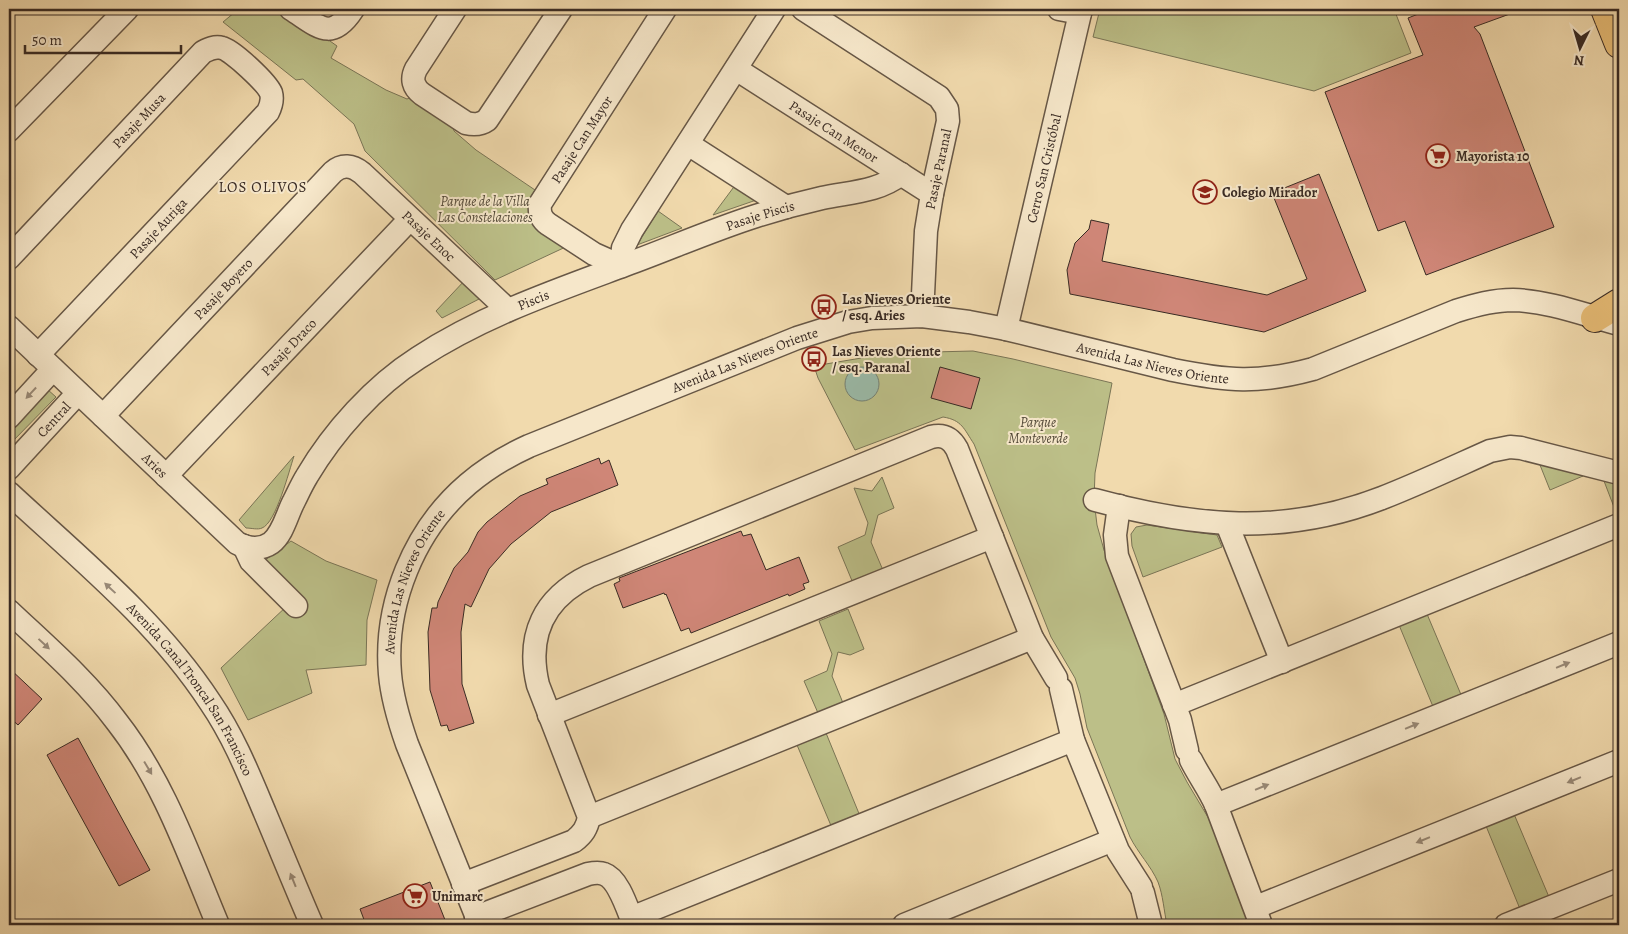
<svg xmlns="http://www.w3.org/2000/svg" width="1628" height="934" viewBox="0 0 1628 934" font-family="Alegreya,serif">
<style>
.green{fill:#bcbf88;stroke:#7a7556}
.water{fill:#9bbba9;stroke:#748174}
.building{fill:#cf8677;stroke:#392b24}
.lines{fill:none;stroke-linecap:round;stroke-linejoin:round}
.minor-casing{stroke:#675746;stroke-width:25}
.major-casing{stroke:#392b24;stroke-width:30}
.minor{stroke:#f6e7ca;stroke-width:22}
.major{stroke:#e8bd76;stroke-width:28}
.oneway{fill:#988977}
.labels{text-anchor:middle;stroke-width:4;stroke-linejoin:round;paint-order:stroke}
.street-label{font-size:14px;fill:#392b24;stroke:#f6e7ca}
.poi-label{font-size:14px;font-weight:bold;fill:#392b24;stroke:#f6e7ca;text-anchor:start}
.park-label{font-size:14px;font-style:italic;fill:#534938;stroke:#f6e7ca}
.neighbourhood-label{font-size:15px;letter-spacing:1px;fill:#392b24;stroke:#f6e7ca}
</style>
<rect width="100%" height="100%" fill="#f1daad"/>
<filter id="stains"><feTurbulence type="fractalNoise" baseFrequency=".004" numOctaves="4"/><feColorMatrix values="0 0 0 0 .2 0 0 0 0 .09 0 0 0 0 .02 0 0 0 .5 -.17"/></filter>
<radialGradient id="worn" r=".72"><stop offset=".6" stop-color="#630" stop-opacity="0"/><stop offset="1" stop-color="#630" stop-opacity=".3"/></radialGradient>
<g class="green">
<path d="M232 9H285L337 46 331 58 386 90 407 99 414 96 452 123 454 131 476 150 535 190 529 200V209L572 244 495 280 365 151 354 124 303 79 296 80 223 22 235 12Z"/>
<path d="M1100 9H1394L1411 53 1314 91 1093 37Z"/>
<path d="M739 180 765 197 713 215Z"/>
<path d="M658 211 682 228 637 245Z"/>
<path d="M466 279 483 297 442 318 436 311Z"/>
<path d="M973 351 1013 359 1112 383 1095 473 1094 500 1097 525 1104 550 1164 714 1175 759 1187 782 1212 824 1255 925H1167C1164 911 1163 895 1158 882 1151 866 1138 853 1130 837L1087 728 1080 694 1075 678 1051 637 974 444C964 429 962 420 943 417L855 450 818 378 814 366 891 353Z"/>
<path d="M47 389 56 397 11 443 9 441V428Z"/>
<path d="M294 456C289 471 276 523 262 528 258 530 251 528 246 528L239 520Z"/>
<path d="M1538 460 1583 476 1550 490Z"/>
<path d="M882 477 894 508 878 515 871 542 885 575 855 588 838 547 865 535 868 523 854 488 872 491Z"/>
<path d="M1604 481 1619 485V515H1617Z"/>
<path d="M1147 525 1217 535 1222 547 1143 577 1132 546 1131 534 1136 527Z"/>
<path d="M291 541 326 561 377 580 367 620 366 665 306 670 312 693 248 720 221 668 288 605 253 569Z"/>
<path d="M848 609 864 649 850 655 838 652 832 676 843 703 818 713 804 681 827 671 832 654 819 621Z"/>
<path d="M1427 614 1462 697 1434 709 1399 625Z"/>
<path d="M826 733 860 816 832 828 797 745Z"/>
<path d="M1514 814 1549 897 1520 909 1486 826Z"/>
</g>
<circle class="water" cx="862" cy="384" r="17"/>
<g class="building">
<path d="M1431 9H1518V11L1474 27 1480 34 1554 227 1426 275 1405 221 1378 231 1325 92 1423 55 1408 18Z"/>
<path d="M1319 174 1366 291 1264 332 1070 294 1067 270 1075 243 1089 229 1091 220 1109 224 1102 261 1267 295 1307 279 1272 193Z"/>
<path d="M940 367 980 378 971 409 931 398Z"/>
<path d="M599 458 601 464 609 460 618 485 551 512 511 544 489 569 471 607 465 604 461 632 462 684 474 723 449 731 447 725 441 726 430 690 428 632 432 608H437L438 602 454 568 468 552 478 532 487 522 520 496 548 484 546 479Z"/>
<path d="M741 531 743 536 751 534 766 570 799 557 809 582 803 584 805 589 789 596 788 594 691 633 689 628 681 631 666 594 665 595 664 593 623 608 614 584 620 581 619 578Z"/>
<path d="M9 668 42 699 18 725 9 717Z"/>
<path d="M78 738 150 870 119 886 47 755Z"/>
<path d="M430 882 447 925H366L360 909Z"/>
</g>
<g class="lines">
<g class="minor-casing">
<g id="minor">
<path d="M291 9C318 26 331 43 353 9"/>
<path d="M455 9 416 69C411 79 413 87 422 94L466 123C474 125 480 125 487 120L561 9"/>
<path d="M803 9 939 97 947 109 948 121 932 194 926 231 922 316"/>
<path d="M1059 9 1080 13"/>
<path id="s1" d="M736 69 932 194"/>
<path d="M9 130 127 9"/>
<path d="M688 144 786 207"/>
<path id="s2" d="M9 258 203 52C209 49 215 46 222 48 232 50 267 83 271 93 273 100 271 106 268 112L38 355"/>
<path id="s3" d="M621 266 594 254 548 224C541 219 539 213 540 204L665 9"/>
<path d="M621 266 623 248 632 230 774 9"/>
<path id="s4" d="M9 327 237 543C248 549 261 550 271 543 283 534 287 514 294 501 298 493 302 484 307 476 333 432 374 386 418 358 482 316 555 291 625 265 669 249 712 230 756 216 778 209 800 203 822 198 850 192 878 192 901 174"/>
<path id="s5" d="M1006 329 1081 9"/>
<path id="s6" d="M103 416 333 172C342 164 352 165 362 173L508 310"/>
<path d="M9 417 53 369"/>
<path id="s7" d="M9 468 78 393"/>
<path id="s8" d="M166 476 410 219"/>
<path id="s9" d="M9 493C79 558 157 621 210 702 234 737 249 775 265 813 281 851 296 888 312 925"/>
<path d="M1095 500C1194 527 1284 536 1382 498 1418 484 1454 467 1490 451L1510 447 1521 448 1619 473"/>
<path d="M1119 506 1115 535 1117 556 1180 720 1187 750"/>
<path d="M1227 524 1282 662"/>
<path d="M244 546 251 561 296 606"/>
<path d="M9 611C46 646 86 680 117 722 164 782 189 856 218 925"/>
<path d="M1061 689 1073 740 1118 851 1141 887"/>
<path d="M1174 705 1619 525"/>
<path d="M549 715 992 537"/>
<path d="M1191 760C1199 776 1209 789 1216 805L1261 925"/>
<path d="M1216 805 1619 643"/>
<path d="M589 817 1032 638"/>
<path d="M463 884 574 841C583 834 587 828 589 817L538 685C526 635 544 598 589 576L931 437C943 434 951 438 957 449L1032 638 1056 678"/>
<path d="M1143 893 1151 925"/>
<path d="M1256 907 1619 761"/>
<path d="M476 917 588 874C593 873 599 872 604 874 619 879 628 911 634 925"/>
<path d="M631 918 1073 740"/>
<path id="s10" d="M480 925 407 744C399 721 392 698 390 674 384 604 414 530 468 484 487 468 507 456 529 446L797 338 848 322 872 318 922 316 969 322 1006 329 1173 370C1227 381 1258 384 1313 369L1456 311C1475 305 1493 300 1513 300 1549 301 1585 315 1619 324"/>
<path d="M904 925 1113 840"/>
<path d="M1506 925 1619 880"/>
</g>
</g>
<g class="major-casing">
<g id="major">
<path d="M1605 9 1619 44"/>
<path d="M1595 318 1619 303"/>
</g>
</g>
<use href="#minor" class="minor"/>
<use href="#major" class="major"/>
</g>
<defs><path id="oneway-solid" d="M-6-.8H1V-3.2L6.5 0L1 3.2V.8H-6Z" transform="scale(1.25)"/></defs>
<g class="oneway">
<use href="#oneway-solid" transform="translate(31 393) rotate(133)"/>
<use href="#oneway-solid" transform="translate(110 588) rotate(-137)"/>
<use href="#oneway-solid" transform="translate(44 644) rotate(43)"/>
<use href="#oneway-solid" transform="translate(1563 665) rotate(-22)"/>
<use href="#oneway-solid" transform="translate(1412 726) rotate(-22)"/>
<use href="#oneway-solid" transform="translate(148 768) rotate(59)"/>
<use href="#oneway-solid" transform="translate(1574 780) rotate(158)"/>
<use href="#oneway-solid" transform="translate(1262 787) rotate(-22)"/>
<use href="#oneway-solid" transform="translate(1423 840) rotate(158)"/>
<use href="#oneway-solid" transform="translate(293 880) rotate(-112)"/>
</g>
<defs>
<g id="supermarket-ring" transform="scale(1.25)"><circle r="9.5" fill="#f6e7ca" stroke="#8f2418" stroke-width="1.5"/><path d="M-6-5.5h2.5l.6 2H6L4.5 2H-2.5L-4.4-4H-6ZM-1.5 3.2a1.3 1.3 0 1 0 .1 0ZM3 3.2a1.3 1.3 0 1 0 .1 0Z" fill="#8f2418"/></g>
<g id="school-ring" transform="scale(1.25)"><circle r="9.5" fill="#f6e7ca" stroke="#8f2418" stroke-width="1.5"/><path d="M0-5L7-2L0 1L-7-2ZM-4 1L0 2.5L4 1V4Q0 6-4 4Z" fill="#8f2418"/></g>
<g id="bus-ring" transform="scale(1.25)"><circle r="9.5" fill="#f6e7ca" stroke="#8f2418" stroke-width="1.5"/><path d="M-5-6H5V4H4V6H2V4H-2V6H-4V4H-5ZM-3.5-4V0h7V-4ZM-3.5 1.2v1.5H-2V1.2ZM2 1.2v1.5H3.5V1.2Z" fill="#8f2418"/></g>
</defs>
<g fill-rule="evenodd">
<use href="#supermarket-ring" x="1438" y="156"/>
<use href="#school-ring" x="1205" y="192"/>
<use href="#bus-ring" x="824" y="307"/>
<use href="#bus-ring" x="814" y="359"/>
<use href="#supermarket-ring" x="415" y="896"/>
</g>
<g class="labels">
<g class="street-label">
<text dy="5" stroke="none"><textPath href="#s2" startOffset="189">Pasaje Musa</textPath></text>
<text dy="5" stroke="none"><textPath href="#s1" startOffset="116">Pasaje Can Menor</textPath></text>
<text dy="5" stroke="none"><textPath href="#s3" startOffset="184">Pasaje Can Mayor</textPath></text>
<text transform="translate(938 169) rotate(-78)" y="5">Pasaje Paranal</text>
<text dy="5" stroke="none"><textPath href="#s5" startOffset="165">Cerro San Cristóbal</textPath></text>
<text dy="5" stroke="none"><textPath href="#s4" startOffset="961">Pasaje Piscis</textPath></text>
<text transform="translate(158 228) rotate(-47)" y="5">Pasaje Auriga</text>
<text dy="5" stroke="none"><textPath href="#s6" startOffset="459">Pasaje Enoc</textPath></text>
<text dy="5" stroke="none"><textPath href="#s6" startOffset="175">Pasaje Boyero</textPath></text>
<text dy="5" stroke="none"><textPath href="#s4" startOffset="719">Piscis</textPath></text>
<text dy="5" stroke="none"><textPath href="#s8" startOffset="178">Pasaje Draco</textPath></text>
<text dy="5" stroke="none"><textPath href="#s10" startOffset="785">Avenida Las Nieves Oriente</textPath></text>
<text dy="5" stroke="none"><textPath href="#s10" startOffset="1205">Avenida Las Nieves Oriente</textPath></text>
<text dy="5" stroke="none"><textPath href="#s7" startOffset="66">Central</textPath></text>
<text dy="5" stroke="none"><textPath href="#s4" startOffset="201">Aries</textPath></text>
<text dy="5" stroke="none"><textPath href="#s10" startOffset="365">Avenida Las Nieves Oriente</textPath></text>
<text dy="5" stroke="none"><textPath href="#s9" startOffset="269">Avenida Canal Troncal San Francisco</textPath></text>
</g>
<g class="poi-label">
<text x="1456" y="161">Mayorista 10</text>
<text x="1222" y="197">Colegio Mirador</text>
<text x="842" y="304">Las Nieves Oriente<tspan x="842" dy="16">/ esq. Aries</tspan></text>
<text x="832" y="356">Las Nieves Oriente<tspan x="832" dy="16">/ esq. Paranal</tspan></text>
<text x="432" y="901">Unimarc</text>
</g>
<g class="park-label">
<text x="485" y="206">Parque de la Villa<tspan x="485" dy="16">Las Constelaciones</tspan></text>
<text x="1038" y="427">Parque<tspan x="1038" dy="16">Monteverde</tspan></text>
</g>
<g class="neighbourhood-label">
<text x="263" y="192">LOS OLIVOS</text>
</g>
</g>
<rect width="1628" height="934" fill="none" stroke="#f1daad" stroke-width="30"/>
<rect x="10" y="10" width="1608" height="914" fill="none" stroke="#392b24" stroke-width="2.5"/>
<rect x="15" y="15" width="1598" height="904" fill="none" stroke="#392b24"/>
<g transform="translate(1580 48) rotate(185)" stroke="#f6e7ca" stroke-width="4" paint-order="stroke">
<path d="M0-4L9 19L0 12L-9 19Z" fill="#392b24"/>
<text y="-8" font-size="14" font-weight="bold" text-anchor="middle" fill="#392b24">N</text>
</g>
<path d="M25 45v8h156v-8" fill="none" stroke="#392b24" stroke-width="2.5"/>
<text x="32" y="45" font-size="15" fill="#392b24" stroke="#f6e7ca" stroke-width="4" paint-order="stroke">50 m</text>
<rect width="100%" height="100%" filter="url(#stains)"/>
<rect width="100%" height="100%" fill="url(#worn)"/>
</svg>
